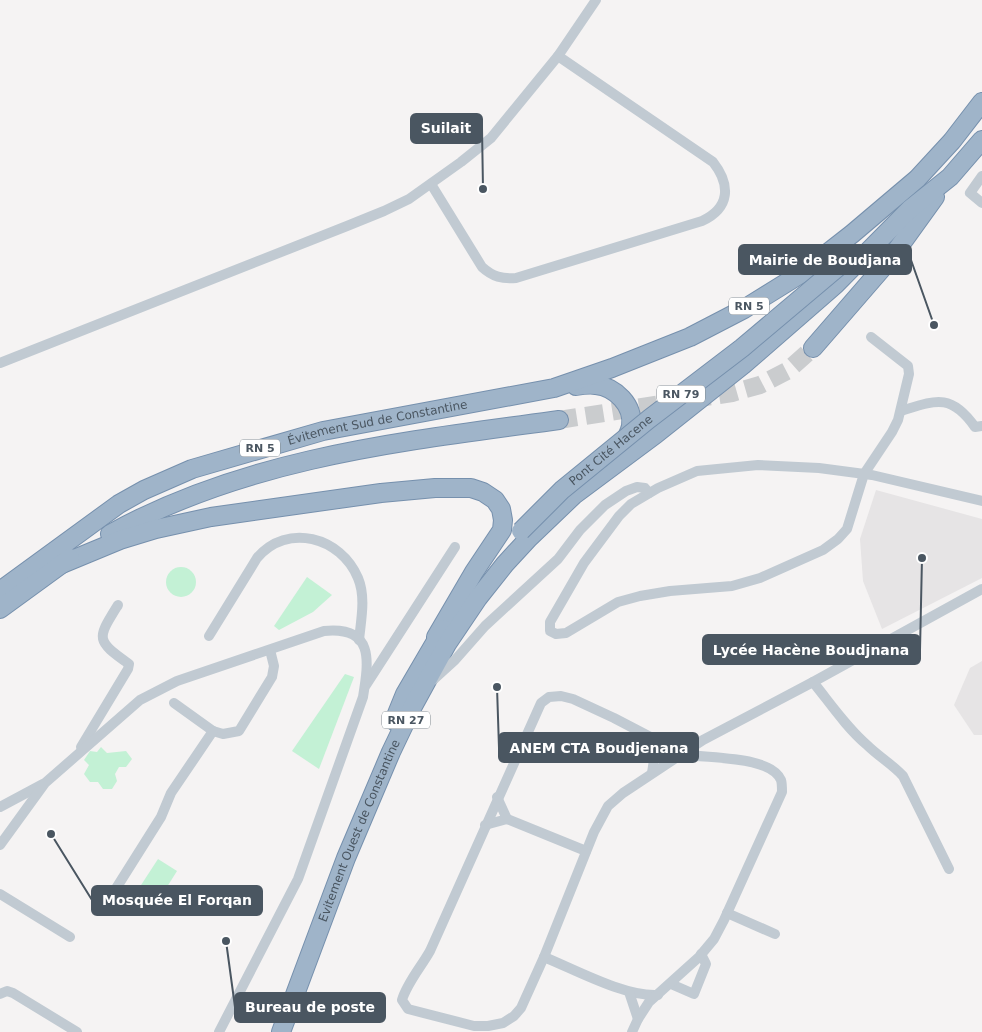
<svg xmlns="http://www.w3.org/2000/svg" width="982" height="1032" viewBox="0 0 982 1032" font-family="'DejaVu Sans',sans-serif">
<style>
.education{fill:#e6e4e5}
.green{fill:#c3f1d5}
.lines{fill:none;stroke-linecap:round;stroke-linejoin:round}
.trunk-tunnel{stroke:#caccce;stroke-width:18;stroke-dasharray:18 9;stroke-linecap:butt}
.trunk-casing{stroke:#7690ad;stroke-width:20}
.minor{stroke:#c1cad2;stroke-width:10}
.trunk{stroke:#9fb4c9;stroke-width:18}
.trunk-bridge-casing{stroke:#7690ad;stroke-width:20;stroke-linecap:butt}
.trunk-bridge{stroke:#9fb4c9;stroke-width:18}
.labels{text-anchor:middle;stroke-width:4;stroke-linejoin:round;paint-order:stroke}
.shield{fill:#fff;stroke:#808990;stroke-width:1}
.shield-label{font-size:11px;font-weight:bold;fill:#4a5661}
.street-label{font-size:12px;fill:#4a5661;stroke:#fff}
.leader{fill:none;stroke:#4a5661;stroke-width:2}
.callout-dot{fill:#4a5661;stroke:#fff;stroke-width:2}
.callout{fill:#4a5661;stroke:#4a5661;stroke-width:2}
.callout-label{font-size:14px;text-anchor:middle;font-weight:bold;fill:#fff}
</style>
<rect width="100%" height="100%" fill="#f5f3f3"/>
<g class="education">
<path d="M876 490 982 519V578L882 629 863 581 860 539Z"/>
<path d="M982 661V735H974L954 705 970 668Z"/>
</g>
<g class="green">
<circle cx="181" cy="582" r="15"/>
<path d="M307 577 332 595 313 612 279 630 274 626Z"/>
<path d="M345 674 354 677 319 769 292 751Z"/>
<path d="M101 747 107 753 126 751 132 759 126 767H119L115 774 117 781 112 789H103L98 782H90L84 774 89 765 84 760 90 751 97 752Z"/>
<path d="M158 859 177 871 150 914 130 902Z"/>
</g>
<g class="lines">
<path class="trunk-tunnel" d="M559 420 732 393 760 385 787 371 813 348"/>
<g class="trunk-casing">
<g id="trunk">
<path d="M813 348 891 258 935 197"/>
<path d="M576 386C582 385 589 384 596 385 615 387 634 405 631 426 630 432 626 438 624 444"/>
<path d="M110 534C248 457 406 441 559 420"/>
<path d="M62 564 120 540 156 529 211 517 381 493 435 488H471L483 492 495 500 501 509 503 520 502 530 474 572 436 637"/>
<path id="s1" d="M0 591 119 504 144 490 192 469 323 431 554 388 612 368 690 337 744 309 802 273 852 234 917 179 952 141 982 102"/>
<path d="M0 609 70 558"/>
<path d="M394 721 405 694 443 629"/>
<path id="s2" d="M281 1032 346 858 391 752 412 708 447 644 478 598 505 564 529 538 574 495 656 434 743 365 835 285 910 209 950 177 982 140"/>
</g>
</g>
<g class="minor">
<path d="M982 176 970 193 982 203"/>
<path d="M431 184 482 267C493 277 502 279 516 278L702 221C730 208 731 185 713 162L558 56"/>
<path d="M871 337 908 366 909 374 898 420 892 432 864 474 847 529 838 539 823 550 760 578 732 586 670 591 640 596 618 602 566 633 556 634 550 631V622L584 563 619 516 631 504 658 488 697 471 758 465 819 468 872 475 982 501"/>
<path d="M0 363 347 226 384 211 409 199 461 162 491 138 558 56 596 0"/>
<path d="M901 411C936 400 951 393 975 427L982 426"/>
<path d="M209 636 257 558C287 522 341 537 358 578 366 597 361 620 359 640"/>
<path d="M433 680 455 660 485 626 558 559 580 530 605 505 626 491 637 487 645 488 649 493"/>
<path d="M813 682C830 703 846 727 867 745 878 756 892 764 903 776L949 869"/>
<path d="M366 685 455 547"/>
<path d="M174 703 213 731 223 734 239 731 272 677 274 666 270 650"/>
<path d="M81 747 128 669 129 664C95 640 97 639 118 605"/>
<path d="M652 773 657 740"/>
<path d="M0 807 43 784"/>
<path d="M507 819 586 851"/>
<path d="M485 825 507 819 497 797"/>
<path d="M0 845 45 783 140 700 177 681 324 631C374 626 369 660 363 697L298 879 219 1032"/>
<path d="M115 890 161 817 171 793 213 731"/>
<path d="M0 894 70 937"/>
<path d="M727 913 775 934"/>
<path d="M544 957C576 970 625 997 658 995"/>
<path d="M671 984 694 994 706 964 701 954"/>
<path d="M629 992 638 1019"/>
<path d="M0 994 7 991 13 993 77 1032"/>
<path d="M632 1032 638 1019 649 1002 699 957 714 939 724 920 782 792C782 788 782 783 781 780 770 755 707 759 683 754L614 718 573 699 561 696 549 697 541 703 430 951C421 967 407 983 402 1000L408 1009 474 1026H488L503 1023 514 1016 521 1008 544 957 594 832 608 806 623 793 703 740 813 682 982 589"/>
</g>
<use href="#trunk" class="trunk"/>
<g class="trunk-bridge-casing">
<g id="trunk-bridge">
<path id="s3" d="M521 531 562 490 649 419 742 348 844 262"/>
</g>
</g>
<use href="#trunk-bridge" class="trunk-bridge"/>
</g>
<g class="labels">
<g class="shield">
<rect x="729" y="297.5" width="40" height="17" rx="4"/>
<rect x="657" y="385.5" width="48" height="17" rx="4"/>
<rect x="240" y="439.5" width="40" height="17" rx="4"/>
<rect x="382" y="711.5" width="48" height="17" rx="4"/>
</g>
<g class="shield-label">
<text x="749" y="310">RN 5</text>
<text x="681" y="398">RN 79</text>
<text x="260" y="452">RN 5</text>
<text x="406" y="724">RN 27</text>
</g>
<g class="street-label">
<text dy="4" stroke="none"><textPath href="#s1" startOffset="420">Évitement Sud de Constantine</textPath></text>
<text dy="4" stroke="none"><textPath href="#s3" startOffset="121">Pont Cité Hacene</textPath></text>
<text dy="4" stroke="none"><textPath href="#s2" startOffset="216">Evitement Ouest de Constantine</textPath></text>
</g>
</g>
<path class="leader" d="M483 189L482 128M934 325L911 260M922 558L920 650M497 687L499 748M51 834L92 900M226 941L235 1007"/>
<g class="callout-dot">
<circle cx="483" cy="189" r="5"/>
<circle cx="934" cy="325" r="5"/>
<circle cx="922" cy="558" r="5"/>
<circle cx="497" cy="687" r="5"/>
<circle cx="51" cy="834" r="5"/>
<circle cx="226" cy="941" r="5"/>
</g>
<g class="callout">
<rect x="411" y="114" width="71" height="29" rx="5"/>
<rect x="739" y="245" width="172" height="29" rx="5"/>
<rect x="703" y="635" width="217" height="29" rx="5"/>
<rect x="499" y="733" width="199" height="29" rx="5"/>
<rect x="92" y="886" width="170" height="29" rx="5"/>
<rect x="235" y="993" width="150" height="29" rx="5"/>
</g>
<g class="callout-label">
<text x="446" y="133">Suilait</text>
<text x="825" y="265">Mairie de Boudjana</text>
<text x="811" y="655">Lycée Hacène Boudjnana</text>
<text x="599" y="753">ANEM CTA Boudjenana</text>
<text x="177" y="905">Mosquée El Forqan</text>
<text x="310" y="1012">Bureau de poste</text>
</g>
</svg>
